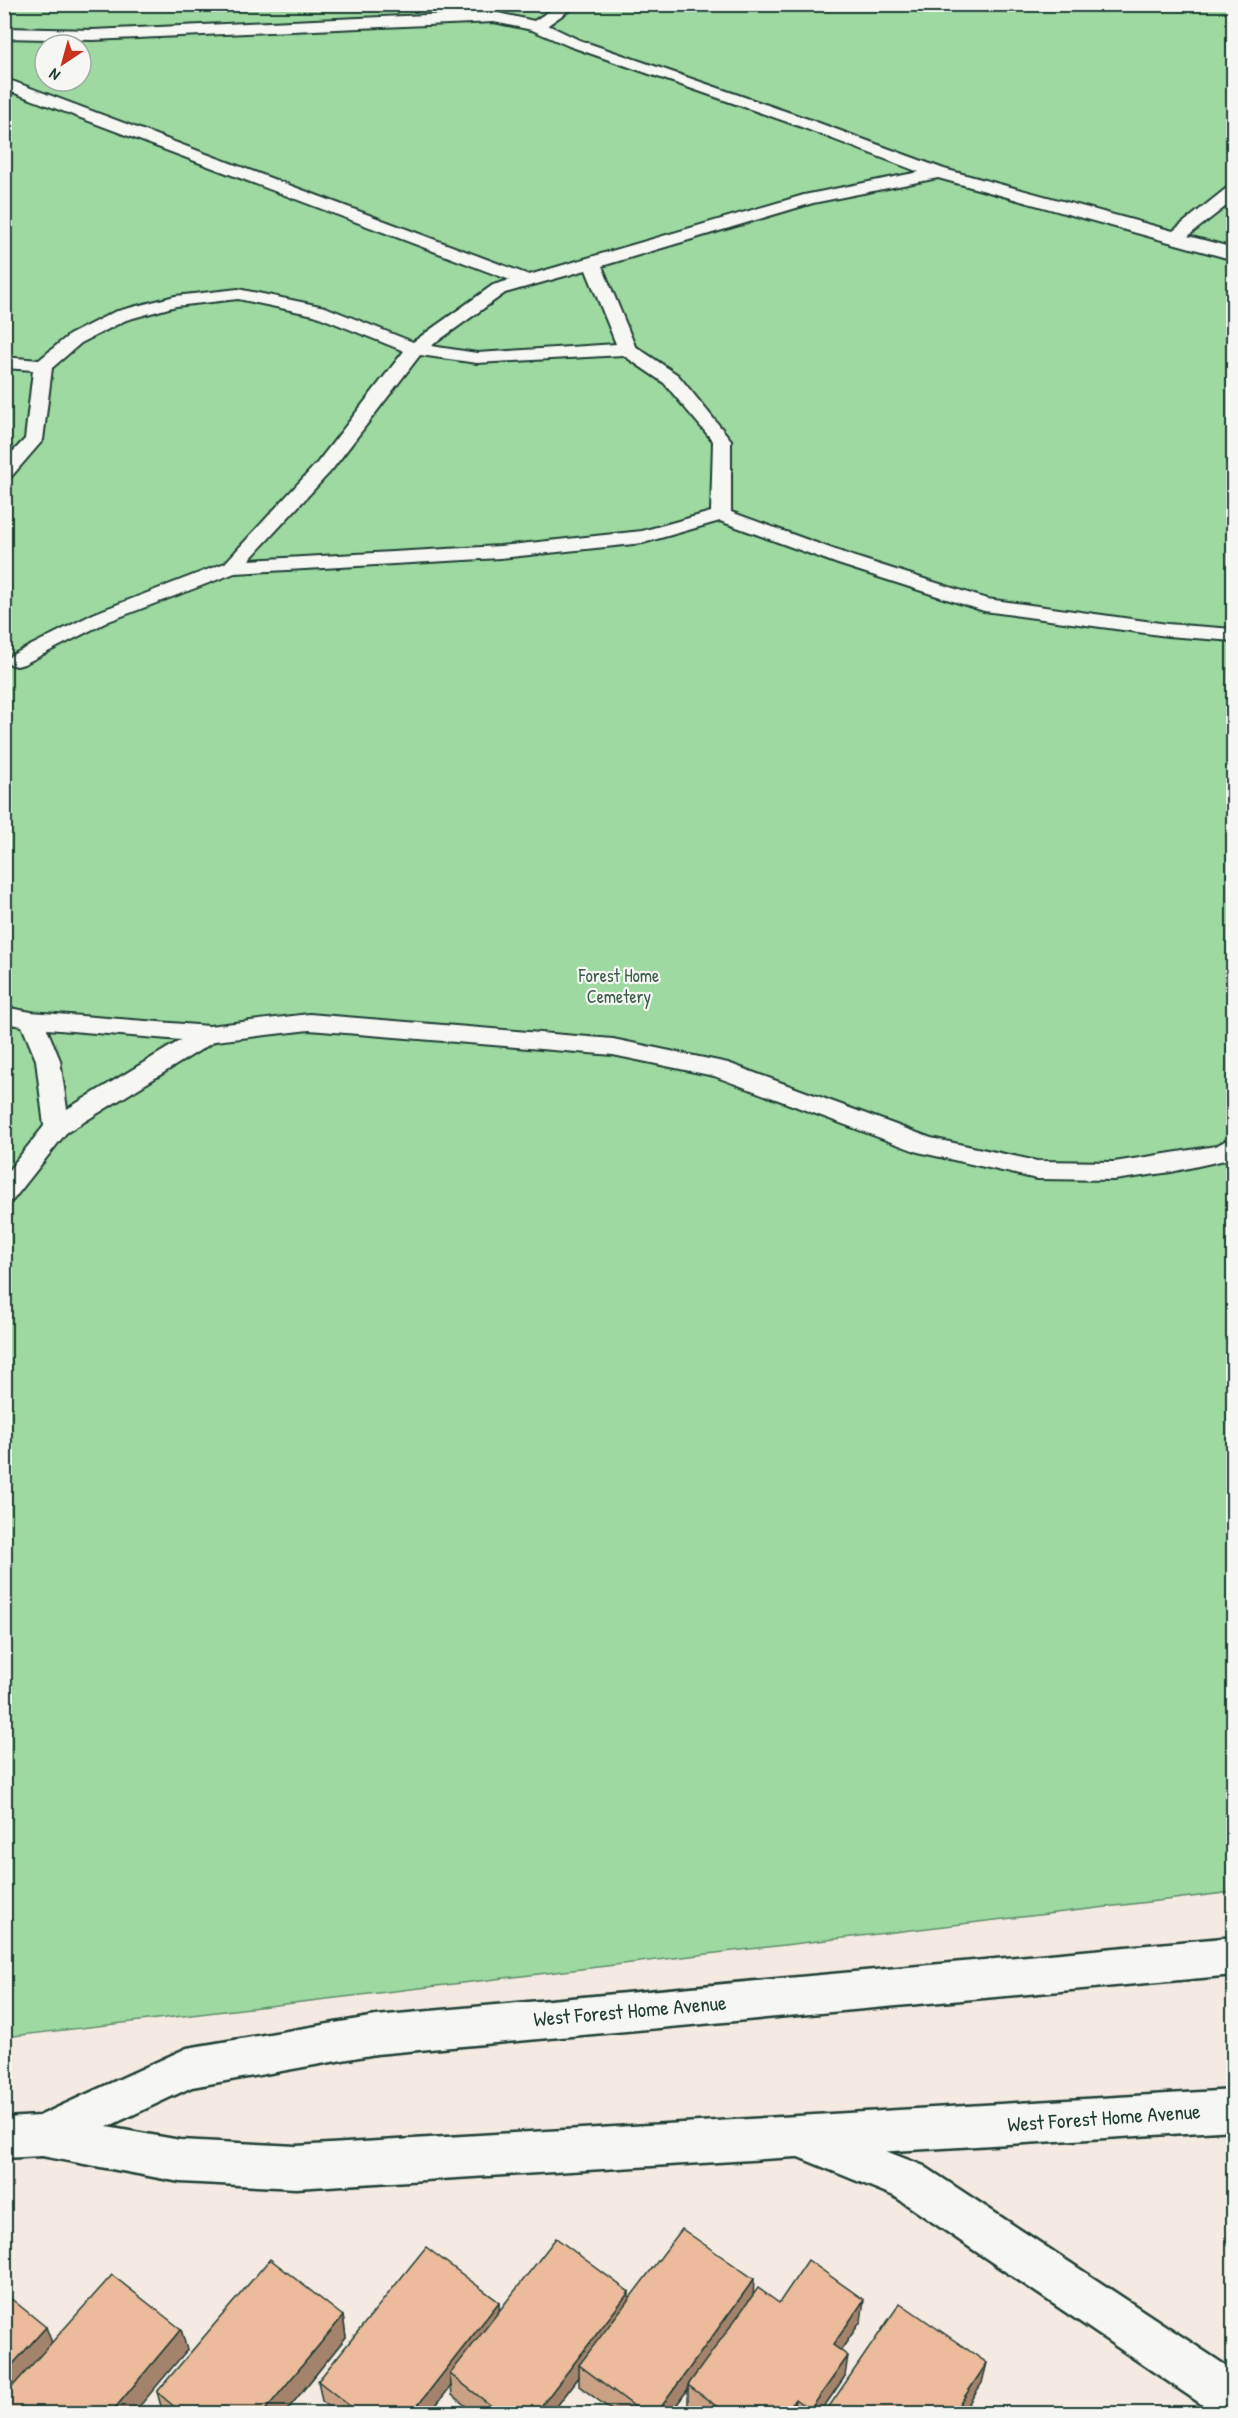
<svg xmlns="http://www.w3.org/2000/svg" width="1238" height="2418" viewBox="0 0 1238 2418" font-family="'Patrick Hand',sans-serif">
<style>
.green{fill:#9dd9a1;stroke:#5e8b6a;stroke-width:1.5;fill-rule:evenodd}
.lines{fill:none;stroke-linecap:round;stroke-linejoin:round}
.lane-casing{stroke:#1f3d34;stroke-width:4}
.secondary-casing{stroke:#1f3d34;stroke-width:5}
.primary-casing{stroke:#1f3d34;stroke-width:5}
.lane{fill:#f6f6f2;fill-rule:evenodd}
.secondary{fill:#f6f6f2;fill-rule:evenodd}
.primary{fill:#f6f6f2;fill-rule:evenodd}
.wall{fill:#caa185;stroke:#1f3d34;stroke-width:1.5}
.shaded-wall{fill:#a4836c;stroke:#1f3d34;stroke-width:1.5}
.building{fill:#ebbb9b;stroke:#1f3d34;stroke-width:1.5}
.labels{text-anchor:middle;stroke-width:4.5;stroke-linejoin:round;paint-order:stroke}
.park-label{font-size:18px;fill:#385c4a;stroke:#f6f6f2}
.near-street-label{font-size:21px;fill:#1f3d34;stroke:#f6f6f2}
</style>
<rect width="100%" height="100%" fill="#f4eae1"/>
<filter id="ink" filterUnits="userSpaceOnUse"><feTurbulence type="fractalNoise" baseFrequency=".0167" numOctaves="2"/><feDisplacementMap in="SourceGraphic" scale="12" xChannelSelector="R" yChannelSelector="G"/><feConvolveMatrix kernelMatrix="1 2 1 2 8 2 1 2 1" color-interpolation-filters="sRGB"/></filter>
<g filter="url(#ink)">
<path class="green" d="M4 5H1233V1892L5 2037ZM45 45H81V81H45Z"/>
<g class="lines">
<g class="lane-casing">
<g id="lane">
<path d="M560 4H578L548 25 579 40 808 119 944 169 1173 231 1228 187 1234 186V200L1188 236 1234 248V260L938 178 813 203 602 266 635 346 678 375 731 440V512L852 556 987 599 1167 624 1234 629V641L1167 636 984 611 838 564 720 521 643 543 500 558 235 573 109 621 24 664 17 666 10 664 7 660 10 656 95 613 225 563 317 463 404 351 314 315 238 299 176 306 126 320 81 343 52 368 43 440 11 477 4 479V461L25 439 33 370 4 368V357L39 360 69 335 114 312 175 296 238 289 325 307 413 342 493 285 510 280 4 89V78L529 275 804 195 919 172 796 125 569 46 532 30 494 22 93 40 4 38V28L93 30 494 12 534 21ZM586 270 616 344 477 353 431 346 505 293ZM420 355 477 363 623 355 664 383 713 441 711 512 642 531 500 546 249 560 331 471Z"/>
<path d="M4 1007 31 1012 209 1026 309 1014 613 1039 728 1063 931 1138 1037 1161 1114 1162 1216 1146 1234 1136V1158L1171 1172 1114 1180 1037 1179 918 1152 714 1076 613 1055 309 1030 215 1041 66 1133 13 1200 4 1203V1176L44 1126 36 1060 22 1026 4 1023ZM47 1029 181 1040 67 1109 60 1060Z"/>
</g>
</g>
<g class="secondary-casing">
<path id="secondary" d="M1234 1937V1975L376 2054 192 2087 107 2127 180 2140 296 2146 1234 2090V2130L296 2188 180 2182 42 2156 4 2158V2118L39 2116 187 2048 376 2016Z"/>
</g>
<g class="primary-casing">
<path id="primary" d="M801 2118 924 2166 1234 2371V2414H1216L894 2196 786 2152 779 2138 786 2124Z"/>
</g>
<use href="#lane" class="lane"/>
<use href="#secondary" class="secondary"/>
<use href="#primary" class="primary"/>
</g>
<g class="wall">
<path d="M753 2295 779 2303 861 2321 840 2351 845 2376 819 2414H699L688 2405V2389L670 2414H617L579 2386V2377L551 2414H476L452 2395 451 2386 429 2414H338L322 2401 318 2381 500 2311 629 2299Z"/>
<path d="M343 2316 346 2337 284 2414H164L163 2413 157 2392Z"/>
</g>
<g class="shaded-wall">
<path d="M754 2279 753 2300 688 2385V2389L670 2414H656Z"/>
<path d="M629 2292V2313L579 2365V2377L551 2414H535Z"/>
<path d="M864 2300 861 2321 830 2366 833 2345Z"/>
<path d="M499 2302 500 2323 450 2374 451 2386 429 2414H411Z"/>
<path d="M343 2316 346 2337 284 2414H262Z"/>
<path d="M46 2327 54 2348 5 2403 4 2374Z"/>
<path d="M181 2329 187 2350 133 2414H110Z"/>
<path d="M848 2356 845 2376 819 2414H809L810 2410Z"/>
<path d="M987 2363 982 2383 962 2414H953Z"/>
<path d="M795 2399 793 2414H785Z"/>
</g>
<g class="building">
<path d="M682 2229 754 2279 656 2414H645L579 2365Z"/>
<path d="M556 2238 629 2292 535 2414H502L450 2374Z"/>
<path d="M426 2247 499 2302 411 2414H360L318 2381Z"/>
<path d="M270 2259 343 2316 262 2414H183L157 2392Z"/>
<path d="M808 2260 864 2300 833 2345 848 2356 810 2410 795 2399 785 2414H727L688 2385 758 2288 779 2303Z"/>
<path d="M112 2275 181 2329 110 2414H4V2410L7 2406 4 2403V2396Z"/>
<path d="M4 2293 46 2327 4 2374Z"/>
<path d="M900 2303 987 2363 953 2414H824Z"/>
</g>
</g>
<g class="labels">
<g class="park-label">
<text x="619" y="982">Forest Home<tspan x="619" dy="21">Cemetery</tspan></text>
</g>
<g class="near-street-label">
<text transform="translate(630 2011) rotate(-5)" y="7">West Forest Home Avenue</text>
<text transform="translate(1104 2118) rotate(-4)" y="7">West Forest Home Avenue</text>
</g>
</g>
<rect width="1238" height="2418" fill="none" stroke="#f6f6f2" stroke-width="24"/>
<rect x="12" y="12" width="1214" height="2394" fill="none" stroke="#1f3d34" stroke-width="2" filter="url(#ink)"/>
<g transform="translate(63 63) rotate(216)"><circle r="28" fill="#f6f6f2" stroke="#a0aca6" stroke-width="1.5"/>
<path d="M0-4.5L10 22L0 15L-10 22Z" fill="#c8321e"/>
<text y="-9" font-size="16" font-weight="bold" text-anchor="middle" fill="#1f3d34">N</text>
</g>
</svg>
